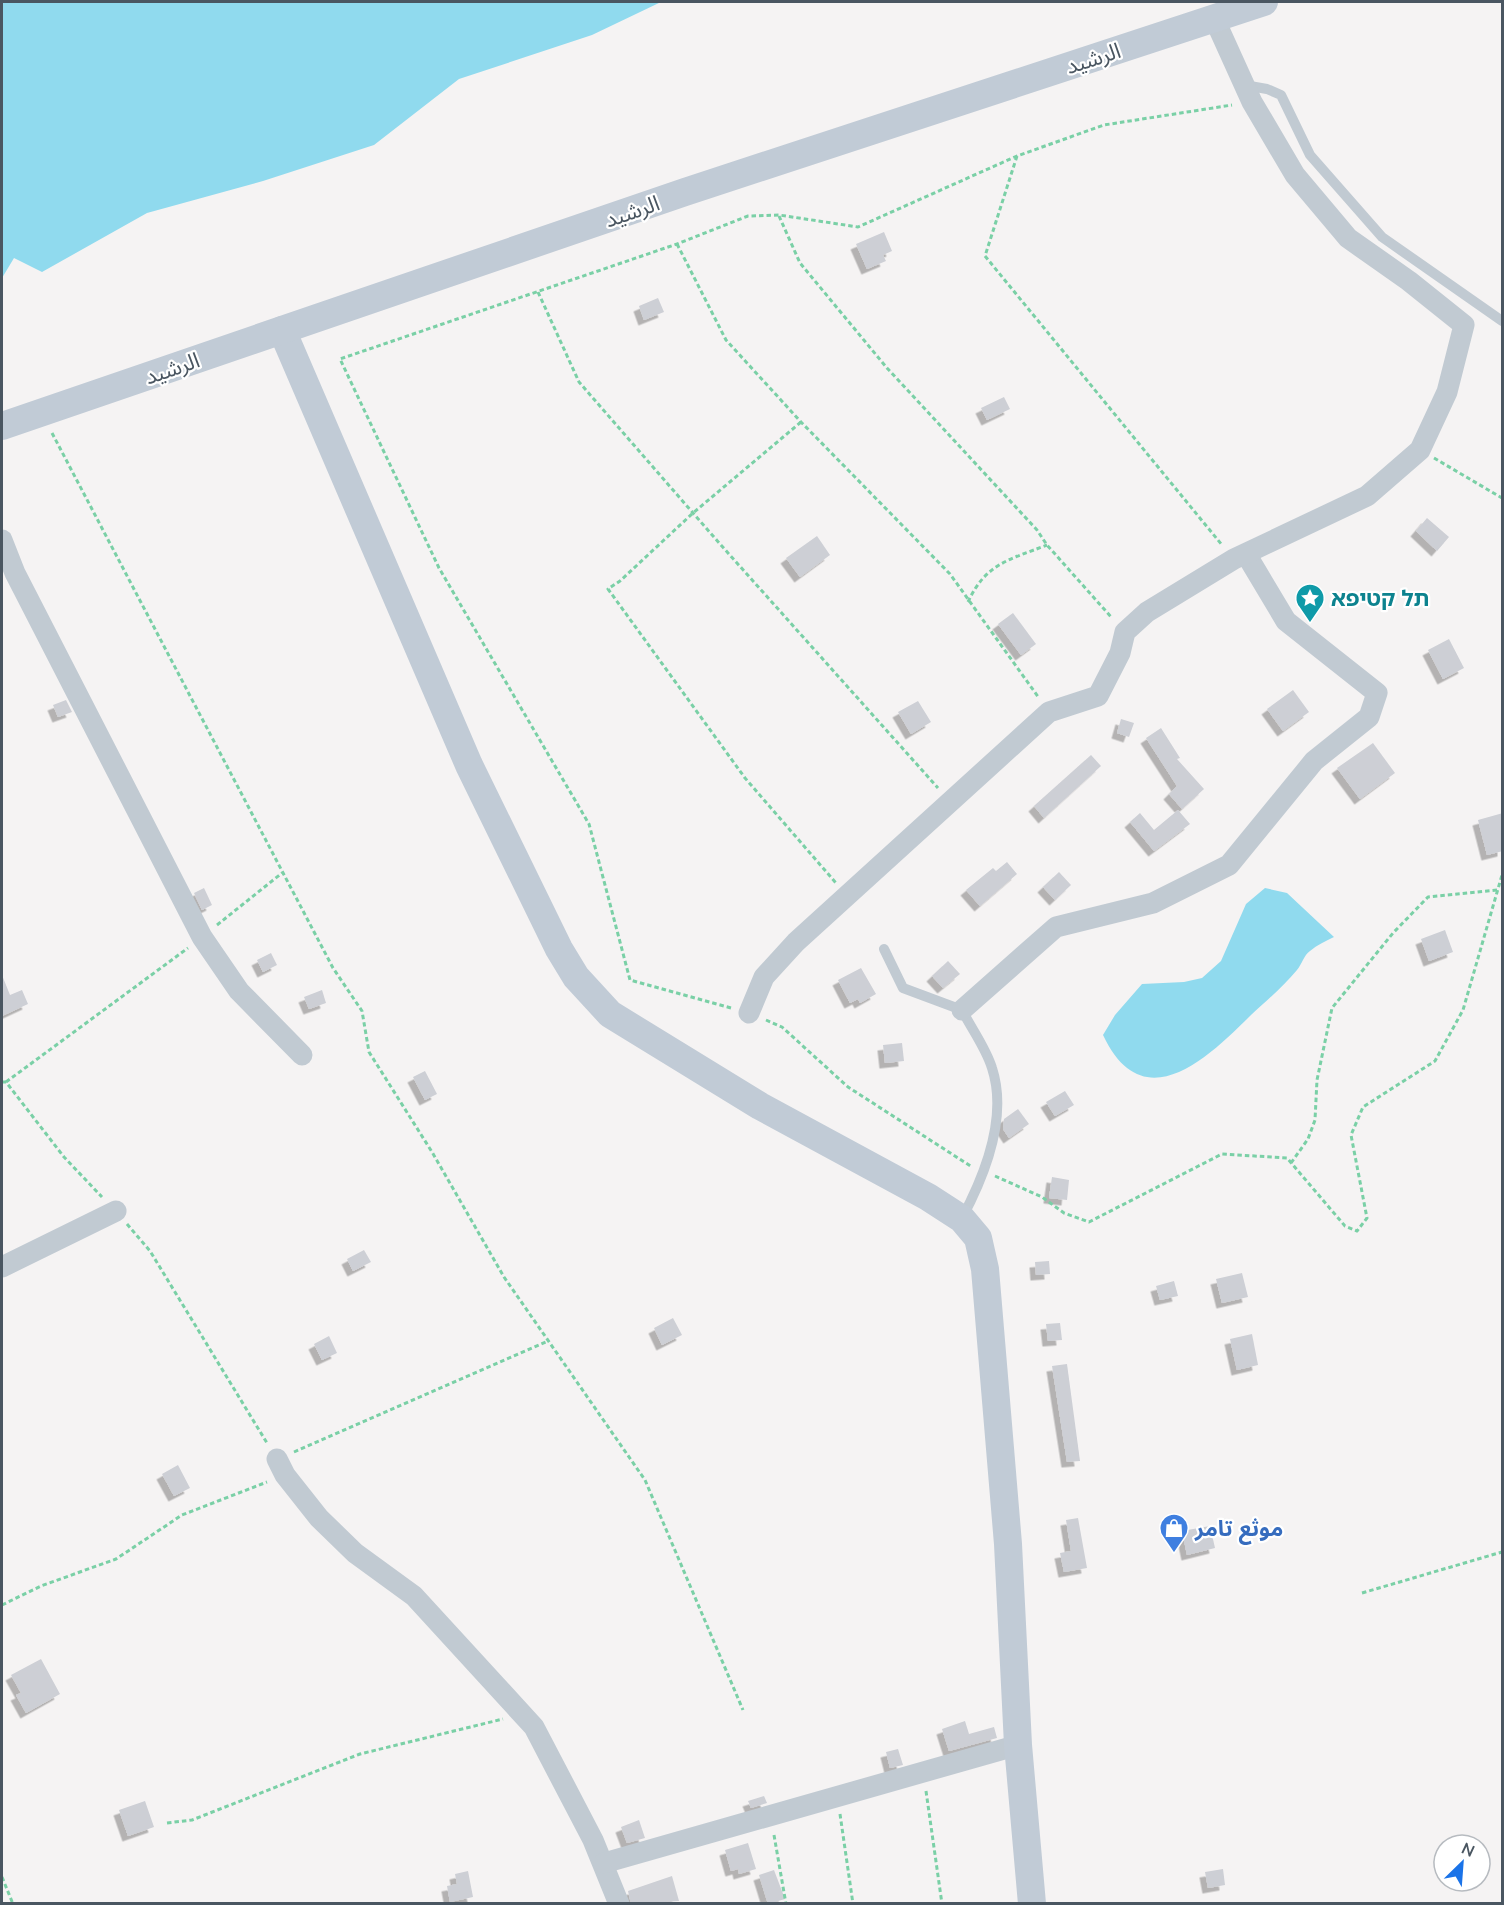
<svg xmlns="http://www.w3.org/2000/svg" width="1504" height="1905" viewBox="0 0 1504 1905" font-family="Mulish,'Noto Sans Arabic','Noto Sans Hebrew',sans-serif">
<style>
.water{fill:#90daee}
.building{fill:#cdcfd5;filter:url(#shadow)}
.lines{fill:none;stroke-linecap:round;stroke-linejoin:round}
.path{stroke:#7ad0a6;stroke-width:3;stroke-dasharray:4.5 3;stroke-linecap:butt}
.lane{stroke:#c1cad2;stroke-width:10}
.street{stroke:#c1cad2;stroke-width:21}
.secondary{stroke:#c1cbd6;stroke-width:28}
.labels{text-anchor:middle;stroke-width:4.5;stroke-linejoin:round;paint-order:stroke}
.street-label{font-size:22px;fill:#4a5661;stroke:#fff}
.culture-label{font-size:22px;font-weight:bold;fill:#0d838f;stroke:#fff;text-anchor:start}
.shop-label{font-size:22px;font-weight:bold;fill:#366cbe;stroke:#fff;text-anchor:start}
</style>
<defs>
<filter id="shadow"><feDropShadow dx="-5.5" dy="5.5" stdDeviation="0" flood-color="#0004"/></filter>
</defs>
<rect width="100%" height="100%" fill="#f5f3f3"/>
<g class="water">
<path d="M2 2H661L592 35 459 79 374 145 263 181 147 213 42 272 14 258 2 278Z"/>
<path d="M1265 888 1287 893 1334 937C1326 941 1317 945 1310 951 1304 955 1302 964 1297 970 1284 986 1266 1001 1251 1015 1207 1059 1143 1120 1103 1035L1115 1015 1142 984 1184 982 1202 978 1221 961 1246 904Z"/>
</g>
<g class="building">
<path d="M884 232 892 251 883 255 886 261 867 269 856 244Z"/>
<path d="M658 298 664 312 644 320 639 306Z"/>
<path d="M1004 397 1010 409 987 420 981 408Z"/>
<path d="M1427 518 1449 537 1437 551 1416 531Z"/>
<path d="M817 536 830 555 800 577 786 558Z"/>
<path d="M1013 613 1036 644 1021 655 998 624Z"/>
<path d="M1449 639 1464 668 1443 679 1428 650Z"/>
<path d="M1293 690 1309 712 1283 731 1267 709Z"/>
<path d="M66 700 72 712 58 717 53 705Z"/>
<path d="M918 701 931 722 911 734 898 712Z"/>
<path d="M1121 719 1134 723 1129 737 1117 733Z"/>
<path d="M1161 728 1180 758 1177 759 1204 789 1182 809 1169 794 1177 786 1146 738Z"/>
<path d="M1373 743 1395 773 1360 799 1337 768Z"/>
<path d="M1091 755 1101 766 1044 818 1034 806Z"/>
<path d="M1178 810 1190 824 1154 851 1130 822 1140 813 1154 830Z"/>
<path d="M1503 813V851L1487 855 1478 820Z"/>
<path d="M1007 862 1017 874 980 906 966 890 993 868 996 871Z"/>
<path d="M1059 872 1071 885 1055 900 1043 887Z"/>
<path d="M204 888 212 905 202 910 194 893Z"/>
<path d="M1445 930 1453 952 1429 961 1421 939Z"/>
<path d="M271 953 277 965 263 972 257 960Z"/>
<path d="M948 961 960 974 943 988 932 976Z"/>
<path d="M861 968 876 994 860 1003 858 999 850 1003 838 980Z"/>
<path d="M2 975 10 995 22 990 28 1004 2 1016Z"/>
<path d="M322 990 326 1003 309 1009 304 997Z"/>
<path d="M902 1043 904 1061 885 1063 883 1045Z"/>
<path d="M425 1071 437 1094 425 1100 413 1077Z"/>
<path d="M1065 1091 1074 1105 1055 1116 1046 1102Z"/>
<path d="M1018 1109 1029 1124 1009 1138 1003 1129 1004 1119Z"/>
<path d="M1052 1177 1069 1180 1067 1200 1049 1198Z"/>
<path d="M364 1250 371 1262 353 1271 347 1259Z"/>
<path d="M1049 1261 1050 1274 1036 1275 1035 1262Z"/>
<path d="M1242 1273 1248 1297 1222 1303 1216 1279Z"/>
<path d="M1174 1281 1178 1296 1160 1300 1156 1286Z"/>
<path d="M673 1318 682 1335 662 1345 654 1328Z"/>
<path d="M1060 1323 1062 1340 1048 1341 1046 1324Z"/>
<path d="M1252 1334 1258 1365 1237 1370 1230 1339Z"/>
<path d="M329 1336 337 1353 322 1360 314 1344Z"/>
<path d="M1067 1364 1080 1461 1067 1462 1052 1366Z"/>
<path d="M178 1465 190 1488 174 1496 162 1474Z"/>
<path d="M1078 1518 1087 1568 1064 1572 1060 1553 1071 1551 1066 1520Z"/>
<path d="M1210 1526 1215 1548 1187 1555 1182 1531Z"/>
<path d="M41 1659 60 1694 26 1713 16 1695 21 1693 11 1675Z"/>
<path d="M965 1721 969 1734 994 1727 997 1738 949 1751 942 1729Z"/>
<path d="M898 1749 903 1765 890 1768 886 1752Z"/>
<path d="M764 1796 767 1803 751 1808 748 1801Z"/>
<path d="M145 1801 154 1827 128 1836 119 1810Z"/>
<path d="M639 1820 645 1838 627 1843 621 1827Z"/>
<path d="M748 1843 756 1869 739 1874 738 1869 731 1871 725 1850Z"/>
<path d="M1223 1869 1225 1885 1208 1888 1205 1872Z"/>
<path d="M774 1870 785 1899 768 1904 759 1875Z"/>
<path d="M468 1871 473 1897 450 1902 447 1886 457 1884 455 1874Z"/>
<path d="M672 1876 679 1901 631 1904 628 1891Z"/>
</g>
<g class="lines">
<g class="path">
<path d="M1017 156 985 256 1222 545"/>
<path d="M779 216 800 263 887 368 1037 530 1047 545 1112 618"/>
<path d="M677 244 726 340 801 422 950 574 1039 698"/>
<path d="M538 292 579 382 720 544 938 788"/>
<path d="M801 422 693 513 620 581 608 589 745 778 836 883"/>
<path d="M52 433 333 968 362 1011 369 1052 432 1152 504 1277 645 1480 743 1710"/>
<path d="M1434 458 1502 498"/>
<path d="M968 602C986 563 1009 560 1047 545"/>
<path d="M217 925 282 873"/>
<path d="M731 1008 630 980 589 824 439 568 340 359 677 244 748 216 779 215 858 227 1017 156 1104 125 1232 105"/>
<path d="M766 1020 782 1027 848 1087 972 1167"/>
<path d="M2 1082H6L64 1157 102 1197"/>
<path d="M6 1082 188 948"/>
<path d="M1291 1163 1308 1139 1315 1120 1317 1080 1332 1008 1393 933 1428 897 1497 890"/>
<path d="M995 1176 1042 1197 1064 1213 1089 1222 1222 1154 1287 1158 1345 1226 1357 1231 1367 1218 1351 1135 1363 1107 1435 1061 1463 1010 1502 875"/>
<path d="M127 1224 150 1251 267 1443"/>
<path d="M294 1452 548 1341"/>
<path d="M1362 1593 1502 1552"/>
<path d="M2 1605 41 1586 116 1559 182 1515 267 1482"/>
<path d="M926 1791 942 1904"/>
<path d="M840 1814 853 1904"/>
<path d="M167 1823 192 1820 360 1754 503 1719"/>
<path d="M774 1835 786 1904"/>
<path d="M2 1877 13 1904"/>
</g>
<g class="lane">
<path d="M1244 85 1267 89 1281 95 1310 155 1382 237 1502 321"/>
<path d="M884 949 903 988 962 1010C971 1028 986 1048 992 1068 1008 1117 985 1175 962 1218"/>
</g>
<g class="street">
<path d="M2 540 15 573 202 937 239 991 302 1055"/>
<path d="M962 1010 1056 927 1153 903 1229 865 1314 761 1369 717 1377 693 1286 621 1246 554"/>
<path d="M749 1013 764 977 796 942 1049 712 1098 696 1120 653 1125 632 1147 612 1234 559 1367 496 1420 450 1447 392 1464 325 1409 281 1348 238 1295 175 1252 102 1214 18"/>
<path d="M2 1267 116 1211"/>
<path d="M277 1459 285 1475 319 1518 355 1553 414 1596 534 1727 593 1840 619 1904"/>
<path d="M604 1863 1018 1745"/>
</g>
<g class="secondary">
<path d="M282 330 469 765 559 949 576 977 610 1014 760 1106 928 1197 962 1219 978 1238 985 1269 1008 1544 1018 1745 1032 1904"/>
<path d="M2 426 685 192 1264 2"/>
</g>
</g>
<defs>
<g id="sight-pin" transform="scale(1.5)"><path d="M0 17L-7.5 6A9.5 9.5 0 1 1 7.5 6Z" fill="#0f9aa8" stroke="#fff"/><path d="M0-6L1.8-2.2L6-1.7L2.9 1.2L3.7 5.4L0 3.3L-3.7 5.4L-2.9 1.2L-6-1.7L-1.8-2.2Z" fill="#fff"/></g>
<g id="shop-pin" transform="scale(1.5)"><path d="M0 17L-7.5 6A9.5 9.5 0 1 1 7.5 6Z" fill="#3f7fe0" stroke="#fff"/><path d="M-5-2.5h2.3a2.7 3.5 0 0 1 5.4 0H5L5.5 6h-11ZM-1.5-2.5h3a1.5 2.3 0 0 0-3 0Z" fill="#fff"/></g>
</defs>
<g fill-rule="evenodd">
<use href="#sight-pin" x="1310" y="598"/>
<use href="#shop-pin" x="1174" y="1528"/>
</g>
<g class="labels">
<g class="street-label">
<text transform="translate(1093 58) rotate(-18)" y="8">الرشيد</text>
<text transform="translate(632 211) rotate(-19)" y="8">الرشيد</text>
<text transform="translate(172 368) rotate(-19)" y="8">الرشيد</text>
</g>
<g class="culture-label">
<text x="1331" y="606">תל קטיפא</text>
</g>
<g class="shop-label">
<text x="1195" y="1536">موثع تامر</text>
</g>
</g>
<rect width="1504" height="1905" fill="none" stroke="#4a5661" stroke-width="6"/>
<g transform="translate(1462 1863) rotate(25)"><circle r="28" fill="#ffffff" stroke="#b7bbc0" stroke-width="1.5"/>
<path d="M0-4.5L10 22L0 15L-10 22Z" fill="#1a73e8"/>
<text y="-9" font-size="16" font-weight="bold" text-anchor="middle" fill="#4a5661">N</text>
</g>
</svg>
